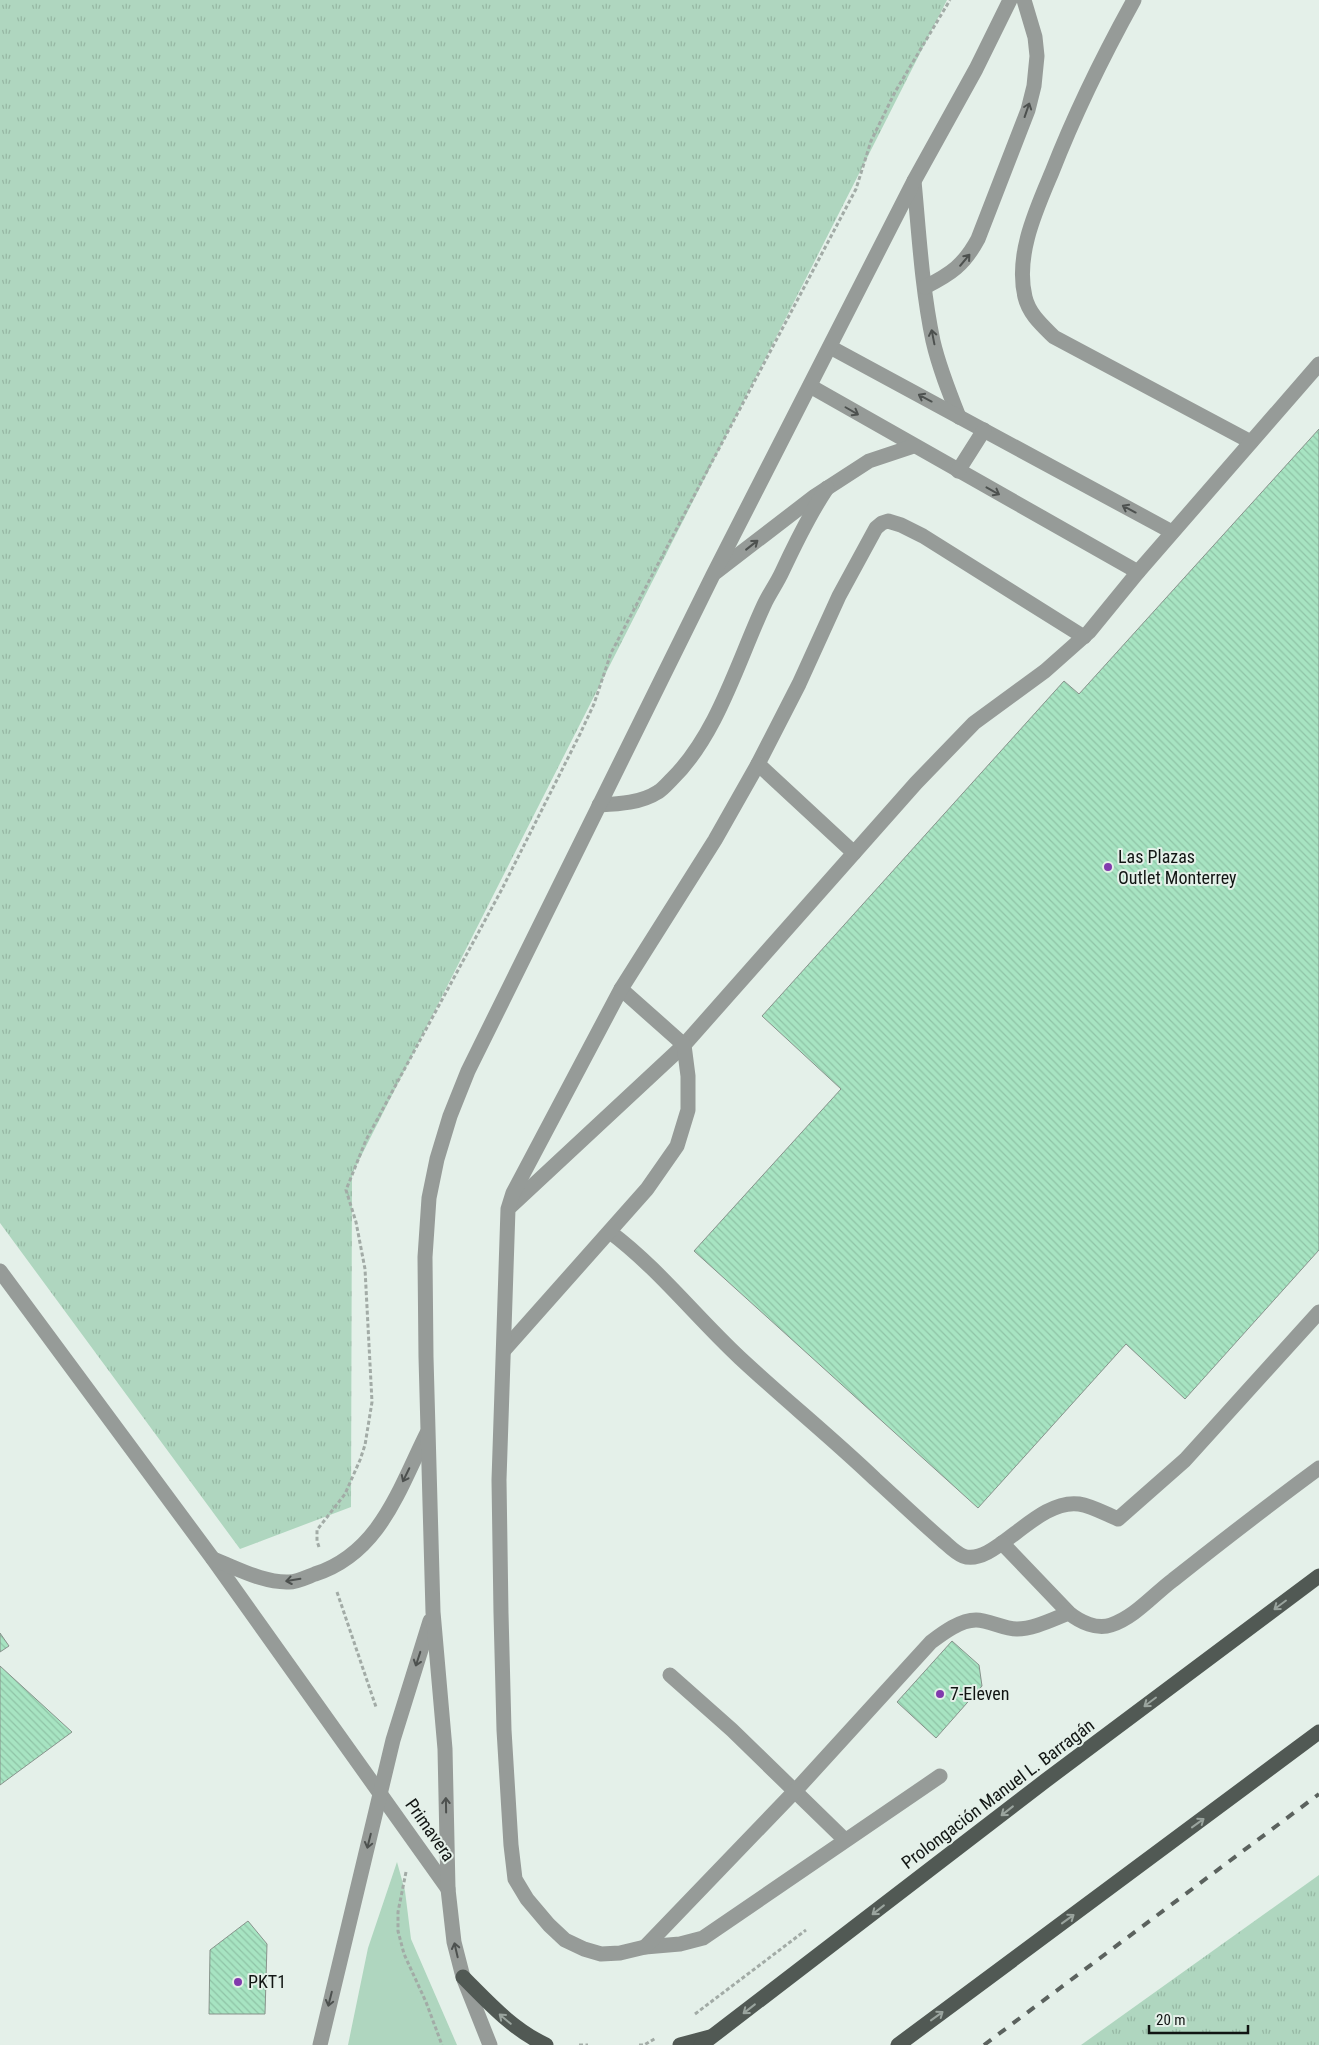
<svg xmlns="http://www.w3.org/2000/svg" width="1319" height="2045" viewBox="0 0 1319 2045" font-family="'Roboto Condensed',sans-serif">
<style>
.grass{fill:url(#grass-tufts)}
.garden{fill:#afd6bf}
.building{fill:url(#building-back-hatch);stroke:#88938c}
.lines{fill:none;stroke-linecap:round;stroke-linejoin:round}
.path{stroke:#a2aba6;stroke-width:3;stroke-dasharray:4 2.5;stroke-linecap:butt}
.minor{stroke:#969b98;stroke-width:15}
.major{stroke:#515954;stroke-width:15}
.rail{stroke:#5b625e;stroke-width:4;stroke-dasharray:9 9;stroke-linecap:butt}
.oneway{stroke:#4d514f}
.oneway2{stroke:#9aa49e}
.poi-dot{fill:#813aad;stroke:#e4f0e9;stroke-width:2}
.labels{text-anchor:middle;stroke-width:4;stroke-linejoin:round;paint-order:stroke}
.poi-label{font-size:18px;fill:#111513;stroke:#e4f0e9;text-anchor:start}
.street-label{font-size:18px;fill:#111513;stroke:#e4f0e9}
</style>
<defs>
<pattern id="grass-tufts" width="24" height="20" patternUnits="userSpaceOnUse" patternTransform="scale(1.25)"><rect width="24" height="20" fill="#afd6bf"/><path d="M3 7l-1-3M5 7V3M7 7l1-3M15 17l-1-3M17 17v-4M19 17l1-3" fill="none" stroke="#96b7a3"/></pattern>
<pattern id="building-back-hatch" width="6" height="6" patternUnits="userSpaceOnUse" patternTransform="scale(1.25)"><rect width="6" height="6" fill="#a7e4c2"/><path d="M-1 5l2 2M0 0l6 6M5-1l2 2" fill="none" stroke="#8fc3a6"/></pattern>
</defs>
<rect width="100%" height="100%" fill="#e4f0e9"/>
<g class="grass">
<path d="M0 0H947L352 1174 351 1507 240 1549 0 1223Z"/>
<path d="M1319 1875V2045H1081Z"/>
</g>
<path class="garden" d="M397 1862 405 1891 411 1939 457 2045H348L368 1948Z"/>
<g class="building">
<path d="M1319 429V1250L1185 1399 1126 1344 978 1508 694 1251 841 1089 762 1016 1064 681 1079 694Z"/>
<path d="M0 1633 9 1646 0 1652Z"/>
<path d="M952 1641 979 1665 982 1686 936 1738 897 1702Z"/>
<path d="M0 1666 72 1732 0 1785Z"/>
<path d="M248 1921 267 1944 265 2014H209L210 1950Z"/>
</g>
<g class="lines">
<g class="path">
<path d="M319 1547 317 1541V1530L345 1494 360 1460 365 1445 372 1402 365 1269 356 1222 346 1190 366 1140 502 889 580 734 594 704 611 653 856 189 871 141 895 92 950 0"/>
<path d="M337 1592 376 1707"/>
<path d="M406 1872 398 1912V1931L404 1954 426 2002 442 2045"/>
<path d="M695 2014 806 1930"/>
<path d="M579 2045H588"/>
<path d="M639 2045H644L656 2038"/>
</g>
<g class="minor">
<path d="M1134 0C1103 56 1075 113 1052 172 1036 210 1015 255 1025 297 1029 314 1042 325 1054 337L1251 442"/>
<path d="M914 181C919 234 922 289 933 341 939 367 949 392 959 417"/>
<path d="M925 287C951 274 964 265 978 239L1028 110 1034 86 1037 56 1035 37 1024 0"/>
<path d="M830 347 1172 532"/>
<path d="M810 386 1138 572"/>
<path d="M958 471 984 430"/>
<path d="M716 572 815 496 869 461 914 446"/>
<path d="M758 764 799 684 839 596 876 528 882 523 888 521 901 525 923 536 1084 637"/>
<path d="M599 805C619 804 641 803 658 792 663 789 668 783 672 779 717 735 738 661 764 605 769 594 777 583 782 572 796 542 809 515 827 488"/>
<path d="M511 1206 684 1045 854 853"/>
<path d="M610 1232C658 1268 696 1317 740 1358 784 1399 831 1437 875 1479 897 1499 919 1520 942 1540 948 1545 955 1553 963 1556 994 1568 1036 1498 1079 1504 1092 1506 1106 1514 1118 1519L1185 1460 1319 1312"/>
<path d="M0 1271 213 1559 448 1889"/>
<path d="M505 1349 647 1189 677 1146 688 1110V1076L684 1045 621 989"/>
<path d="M1002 1543 1069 1613C1080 1622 1097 1630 1111 1625 1135 1617 1153 1595 1173 1580 1221 1542 1270 1504 1319 1468"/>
<path d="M213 1559C237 1568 263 1583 289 1582 297 1582 307 1577 315 1574 380 1553 399 1489 427 1433"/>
<path d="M670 1675 732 1730 845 1840"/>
<path d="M940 1776 703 1938 680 1944 645 1947 620 1953 601 1954 584 1949 565 1940 549 1925 527 1899 515 1879 511 1845 504 1730 501 1613 499 1480 508 1209 513 1193 621 989 715 840 758 764 854 853 916 783 974 723 1045 671 1089 632 1138 572 1319 364"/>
<path d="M645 1947 796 1790 931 1642C943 1633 960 1620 976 1620 989 1620 1003 1629 1017 1629 1034 1629 1053 1619 1069 1613"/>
<path d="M320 2045 393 1740 430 1621"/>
<path d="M490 2045 463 1977 454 1942 448 1889 445 1749 433 1612 426 1357 425 1257 429 1198 437 1159 450 1116 468 1071 713 575 914 181 976 69 1010 0"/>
</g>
<g class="major">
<path d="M463 1977C489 2003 512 2029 546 2045"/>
<path d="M680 2045 710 2037"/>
<path d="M701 2045 1045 1781 1319 1576"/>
<path d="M898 2045 1319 1732"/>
</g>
<path class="rail" d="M984 2045 1319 1794"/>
</g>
<defs><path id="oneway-shaft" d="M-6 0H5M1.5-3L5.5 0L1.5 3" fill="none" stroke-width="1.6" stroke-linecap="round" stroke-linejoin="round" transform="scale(1.25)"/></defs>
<g class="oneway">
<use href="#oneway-shaft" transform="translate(1027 110) rotate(-71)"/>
<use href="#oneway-shaft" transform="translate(965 260) rotate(-50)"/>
<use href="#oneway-shaft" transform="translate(933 337) rotate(-101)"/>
<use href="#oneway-shaft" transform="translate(925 398) rotate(-152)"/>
<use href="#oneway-shaft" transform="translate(852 411) rotate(30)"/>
<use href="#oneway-shaft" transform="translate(993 491) rotate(29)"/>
<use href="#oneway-shaft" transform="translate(1129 509) rotate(-152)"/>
<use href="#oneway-shaft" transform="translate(752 545) rotate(-38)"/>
<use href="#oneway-shaft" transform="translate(406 1475) rotate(116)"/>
<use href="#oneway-shaft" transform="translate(293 1580) rotate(171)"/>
<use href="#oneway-shaft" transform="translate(418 1659) rotate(108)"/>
<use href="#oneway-shaft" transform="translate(446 1805) rotate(-91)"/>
<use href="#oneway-shaft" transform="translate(369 1841) rotate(104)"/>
<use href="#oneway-shaft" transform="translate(456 1950) rotate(-103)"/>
<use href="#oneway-shaft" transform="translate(330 1999) rotate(104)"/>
</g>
<g class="oneway2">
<use href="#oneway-shaft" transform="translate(1280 1605) rotate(143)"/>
<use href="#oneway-shaft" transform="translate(1150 1702) rotate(143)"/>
<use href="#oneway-shaft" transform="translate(1007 1811) rotate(142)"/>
<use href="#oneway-shaft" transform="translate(1198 1823) rotate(-36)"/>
<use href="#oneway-shaft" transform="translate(878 1910) rotate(142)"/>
<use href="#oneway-shaft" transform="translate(1068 1919) rotate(-36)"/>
<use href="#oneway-shaft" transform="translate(749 2009) rotate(142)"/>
<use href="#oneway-shaft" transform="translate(937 2016) rotate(-36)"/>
<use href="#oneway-shaft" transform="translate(505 2019) rotate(-140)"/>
</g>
<g class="poi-dot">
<circle cx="1108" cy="867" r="5"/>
<circle cx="940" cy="1694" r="5"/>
<circle cx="238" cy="1982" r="5"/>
</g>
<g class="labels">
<g class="poi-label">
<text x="1118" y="863">Las Plazas<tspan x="1118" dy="21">Outlet Monterrey</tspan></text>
<text x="950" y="1700">7-Eleven</text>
<text x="248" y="1988">PKT1</text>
</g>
<g class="street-label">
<text transform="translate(998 1794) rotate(-37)" y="6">Prolongación Manuel L. Barragán</text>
<text transform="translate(430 1830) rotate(55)" y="6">Primavera</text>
</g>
</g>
<path d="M1149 2025v8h99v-8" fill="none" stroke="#111513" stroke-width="2.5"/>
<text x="1156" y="2025" font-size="15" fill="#111513" stroke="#e4f0e9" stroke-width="4" paint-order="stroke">20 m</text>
</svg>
